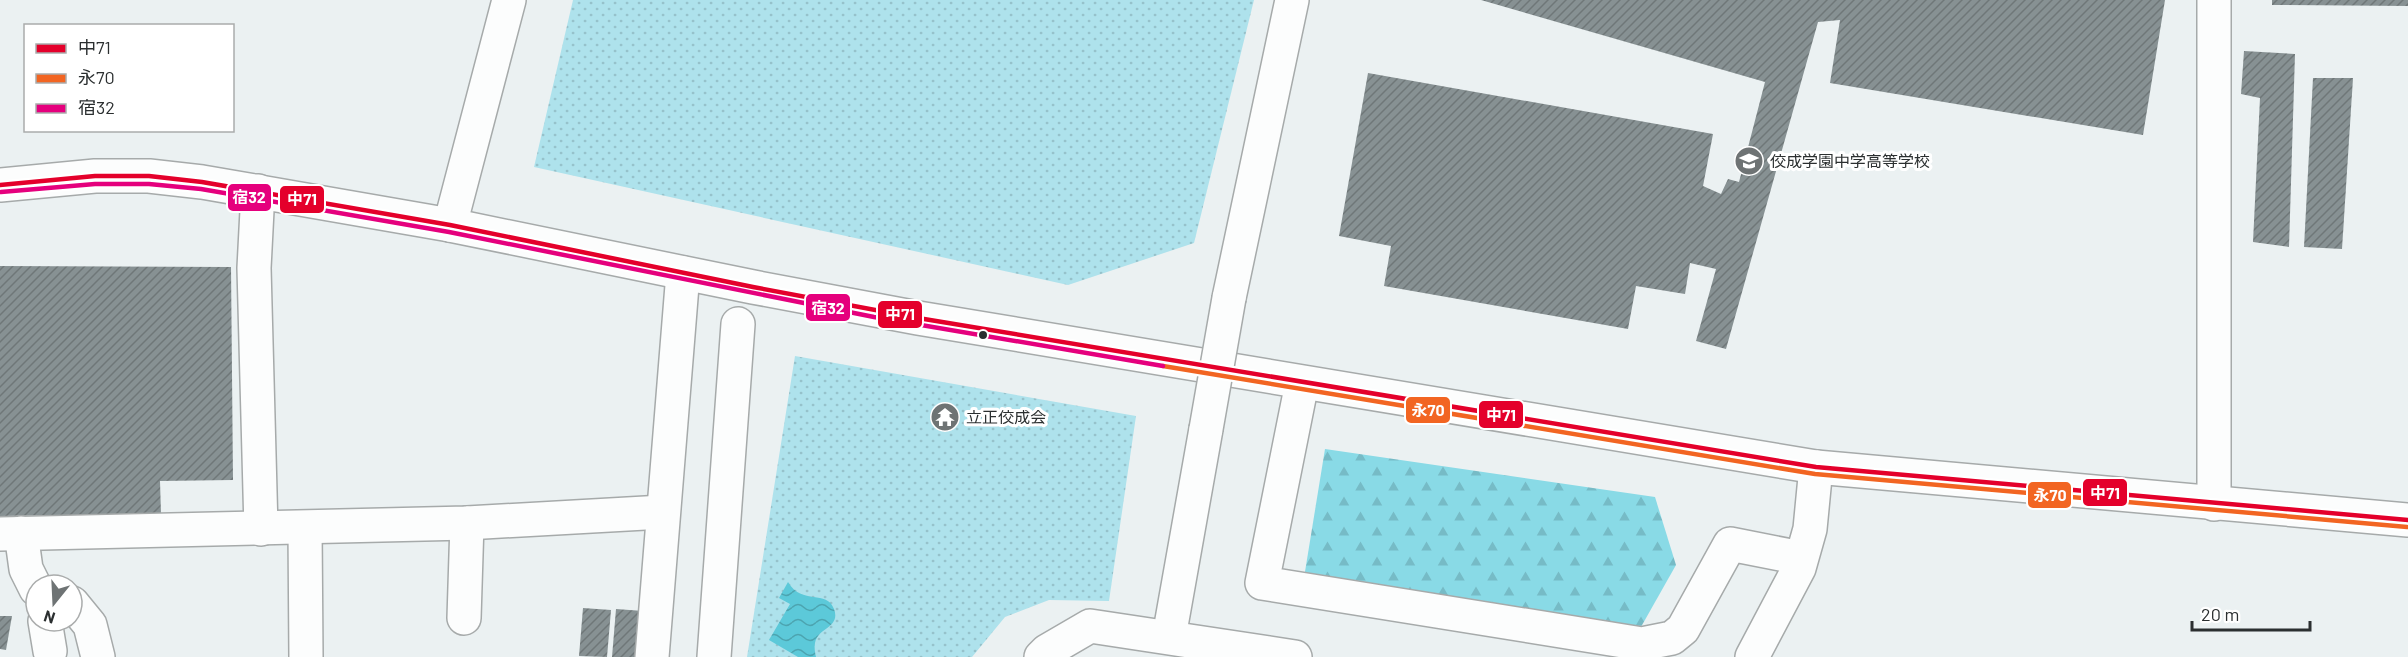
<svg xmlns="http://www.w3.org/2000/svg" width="2408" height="657" viewBox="0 0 2408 657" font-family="Barlow,'Noto Sans JP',sans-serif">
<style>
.forest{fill:url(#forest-firs)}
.park{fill:url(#park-dots)}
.water{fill:url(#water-waves)}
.building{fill:url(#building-hatch)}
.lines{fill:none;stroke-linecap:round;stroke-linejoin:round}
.minor-casing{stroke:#a6aaaa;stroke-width:36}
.minor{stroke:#fcfdfd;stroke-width:33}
.minor-bridge-casing{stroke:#a6aaaa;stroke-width:36;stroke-linecap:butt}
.minor-bridge{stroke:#fcfdfd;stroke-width:33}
.bus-1-casing{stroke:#fff;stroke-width:9}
.bus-2-casing{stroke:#fff;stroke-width:9}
.bus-3-casing{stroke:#fff;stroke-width:9}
.bus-1{stroke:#e4002b;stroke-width:4.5}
.bus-2{stroke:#f26522;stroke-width:4.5}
.bus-3{stroke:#e5007d;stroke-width:4.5}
.bus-dot{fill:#2b2f30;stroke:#fff;stroke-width:2}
.labels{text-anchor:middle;stroke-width:6;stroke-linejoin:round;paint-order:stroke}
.poi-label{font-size:16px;fill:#2b2f30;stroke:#fff;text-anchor:start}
.line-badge{stroke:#fff;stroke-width:2}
.badge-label{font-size:16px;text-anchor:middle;font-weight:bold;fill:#fff}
</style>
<defs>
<pattern id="forest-firs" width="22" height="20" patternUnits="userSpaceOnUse" patternTransform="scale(1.5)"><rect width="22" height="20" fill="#89dae6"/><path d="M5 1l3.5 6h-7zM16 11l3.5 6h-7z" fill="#76bbc6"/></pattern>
<pattern id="park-dots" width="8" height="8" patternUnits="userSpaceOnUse" patternTransform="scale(1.5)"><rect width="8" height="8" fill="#aee2ec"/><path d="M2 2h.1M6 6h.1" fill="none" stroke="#96c2cb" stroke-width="1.8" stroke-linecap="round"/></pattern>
<pattern id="water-waves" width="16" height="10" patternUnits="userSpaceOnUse" patternTransform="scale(1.5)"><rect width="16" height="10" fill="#5cc9d9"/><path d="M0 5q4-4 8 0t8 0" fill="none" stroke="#4ca4b0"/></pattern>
<pattern id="building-hatch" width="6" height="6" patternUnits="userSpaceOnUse" patternTransform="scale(1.5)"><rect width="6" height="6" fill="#879193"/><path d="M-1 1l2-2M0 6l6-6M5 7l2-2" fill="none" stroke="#6f7778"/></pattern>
</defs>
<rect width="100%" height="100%" fill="#ebf1f2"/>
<path class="forest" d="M1325 449 1655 497 1676 565 1637 634 1303 584Z"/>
<g class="park">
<path d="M573 0H1254L1194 243 1068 285 534 167Z"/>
<path d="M795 356 1136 416 1109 601 1049 600 1005 617 972 657H747Z"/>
</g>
<path class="water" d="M788 582C802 606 827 589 834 609 841 628 818 627 815 643 814 647 815 653 816 657H798L769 640 790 604 779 598Z"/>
<g class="building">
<path d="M1481 0H2165L2143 135 1830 83 1840 20 1818 22 1726 349 1696 341 1716 269 1690 263 1685 294 1636 286 1628 329 1384 286 1391 246 1339 236 1368 73 1713 134 1703 186 1721 194 1728 179 1739 182 1765 82Z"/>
<path d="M2272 0H2408V6L2272 5Z"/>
<path d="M2244 51 2295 54 2289 247 2253 242 2260 98 2241 94Z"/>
<path d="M2313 78H2353L2342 249 2304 247Z"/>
<path d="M0 266 231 267 233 480 160 481 161 514 0 516Z"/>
<path d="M583 608 611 610 607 657 579 656Z"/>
<path d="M616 609 643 611 640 657H612Z"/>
<path d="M0 616H12L6 650 0 649Z"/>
</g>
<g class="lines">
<g class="minor-casing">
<g id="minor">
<path d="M2214 0V504"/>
<path d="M0 185 95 176H149L202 182 450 225 753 287 918 318 1816 467 2408 520"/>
<path d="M258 191 254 268 261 529"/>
<path d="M450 225 509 0"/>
<path d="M1229 298 1292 0"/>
<path d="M1302 383 1262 583 1642 644 1672 638 1683 629 1730 544 1801 558"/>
<path d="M305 528 306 657"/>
<path d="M21 533 26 569 36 589"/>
<path d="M0 534 467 523 663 512"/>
<path d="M72 603 90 625 98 657"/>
<path d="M464 618 467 523"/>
<path d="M45 621 50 651"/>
<path d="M1169 637 1206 429"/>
<path d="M652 657 683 273"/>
<path d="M714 657 738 324"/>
<path d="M1041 657 1047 651 1090 626 1295 657"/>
<path d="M1752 657 1799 568 1810 529 1816 467"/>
</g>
</g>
<use href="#minor" class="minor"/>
<g class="minor-bridge-casing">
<path id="minor-bridge" d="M1206 429 1229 298"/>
</g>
<use href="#minor-bridge" class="minor-bridge"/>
<g class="bus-1-casing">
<path id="bus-1" d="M0 185 95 176H149L202 182 450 225 753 287 918 318 1816 467 2408 520"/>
</g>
<g class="bus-2-casing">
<path id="bus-2" d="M1163 366 1815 474 2407 527"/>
</g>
<g class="bus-3-casing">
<path id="bus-3" d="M1 192 95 184H149L201 189 449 232 874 317 1163 366"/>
</g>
<use href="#bus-1" class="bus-1"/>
<use href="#bus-2" class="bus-2"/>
<use href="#bus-3" class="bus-3"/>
</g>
<defs>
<g id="school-disc" transform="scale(1.5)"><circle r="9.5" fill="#6e7374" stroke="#fff"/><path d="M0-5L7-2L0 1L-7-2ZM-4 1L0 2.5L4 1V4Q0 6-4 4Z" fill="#fff"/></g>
<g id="temple-disc" transform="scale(1.5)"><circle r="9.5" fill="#6e7374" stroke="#fff"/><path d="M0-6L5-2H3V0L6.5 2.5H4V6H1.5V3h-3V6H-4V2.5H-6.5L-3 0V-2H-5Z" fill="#fff"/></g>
</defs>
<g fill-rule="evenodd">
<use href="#school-disc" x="1749" y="161"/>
<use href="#temple-disc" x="945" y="417"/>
</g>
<circle class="bus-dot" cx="983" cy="335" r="5"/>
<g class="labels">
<g class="poi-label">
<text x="1770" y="167">佼成学園中学高等学校</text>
<text x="966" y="423">立正佼成会</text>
</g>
</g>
<g class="line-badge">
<rect x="227" y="183" width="45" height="29" rx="6" fill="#e5007d"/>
<rect x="279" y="185" width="46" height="29" rx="6" fill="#e4002b"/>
<rect x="805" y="293" width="46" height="29" rx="6" fill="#e5007d"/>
<rect x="877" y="300" width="46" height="29" rx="6" fill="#e4002b"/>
<rect x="1405" y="396" width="46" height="28" rx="6" fill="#f26522"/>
<rect x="1478" y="400" width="46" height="29" rx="6" fill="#e4002b"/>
<rect x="2082" y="478" width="46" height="29" rx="6" fill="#e4002b"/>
<rect x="2027" y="481" width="45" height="28" rx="6" fill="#f26522"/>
</g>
<g class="badge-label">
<text x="249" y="203">宿32</text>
<text x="302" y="205">中71</text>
<text x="828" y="314">宿32</text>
<text x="900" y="320">中71</text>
<text x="1428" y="416">永70</text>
<text x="1501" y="421">中71</text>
<text x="2105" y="499">中71</text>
<text x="2050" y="501">永70</text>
</g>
<rect x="24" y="24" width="210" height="108" fill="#ffffff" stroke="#aaacac" stroke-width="1.5"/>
<rect x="36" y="44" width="30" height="9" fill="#e4002b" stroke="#aaacac" stroke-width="1.5"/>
<text x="78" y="54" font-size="18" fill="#2b2f30">中71</text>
<rect x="36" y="74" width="30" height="9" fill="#f26522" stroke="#aaacac" stroke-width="1.5"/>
<text x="78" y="84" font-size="18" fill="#2b2f30">永70</text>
<rect x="36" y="104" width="30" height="9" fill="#e5007d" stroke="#aaacac" stroke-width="1.5"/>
<text x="78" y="114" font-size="18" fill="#2b2f30">宿32</text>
<g transform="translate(54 603) rotate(198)"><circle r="28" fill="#ffffff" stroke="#aaacac" stroke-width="1.5"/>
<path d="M0-4.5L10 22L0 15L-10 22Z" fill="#6e7374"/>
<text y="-9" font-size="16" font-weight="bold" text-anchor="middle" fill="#2b2f30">N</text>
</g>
<path d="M2192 621v9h118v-9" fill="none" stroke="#2b2f30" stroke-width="3"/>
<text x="2201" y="621" font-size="18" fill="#2b2f30" stroke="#ffffff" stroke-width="4.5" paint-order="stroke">20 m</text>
</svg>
